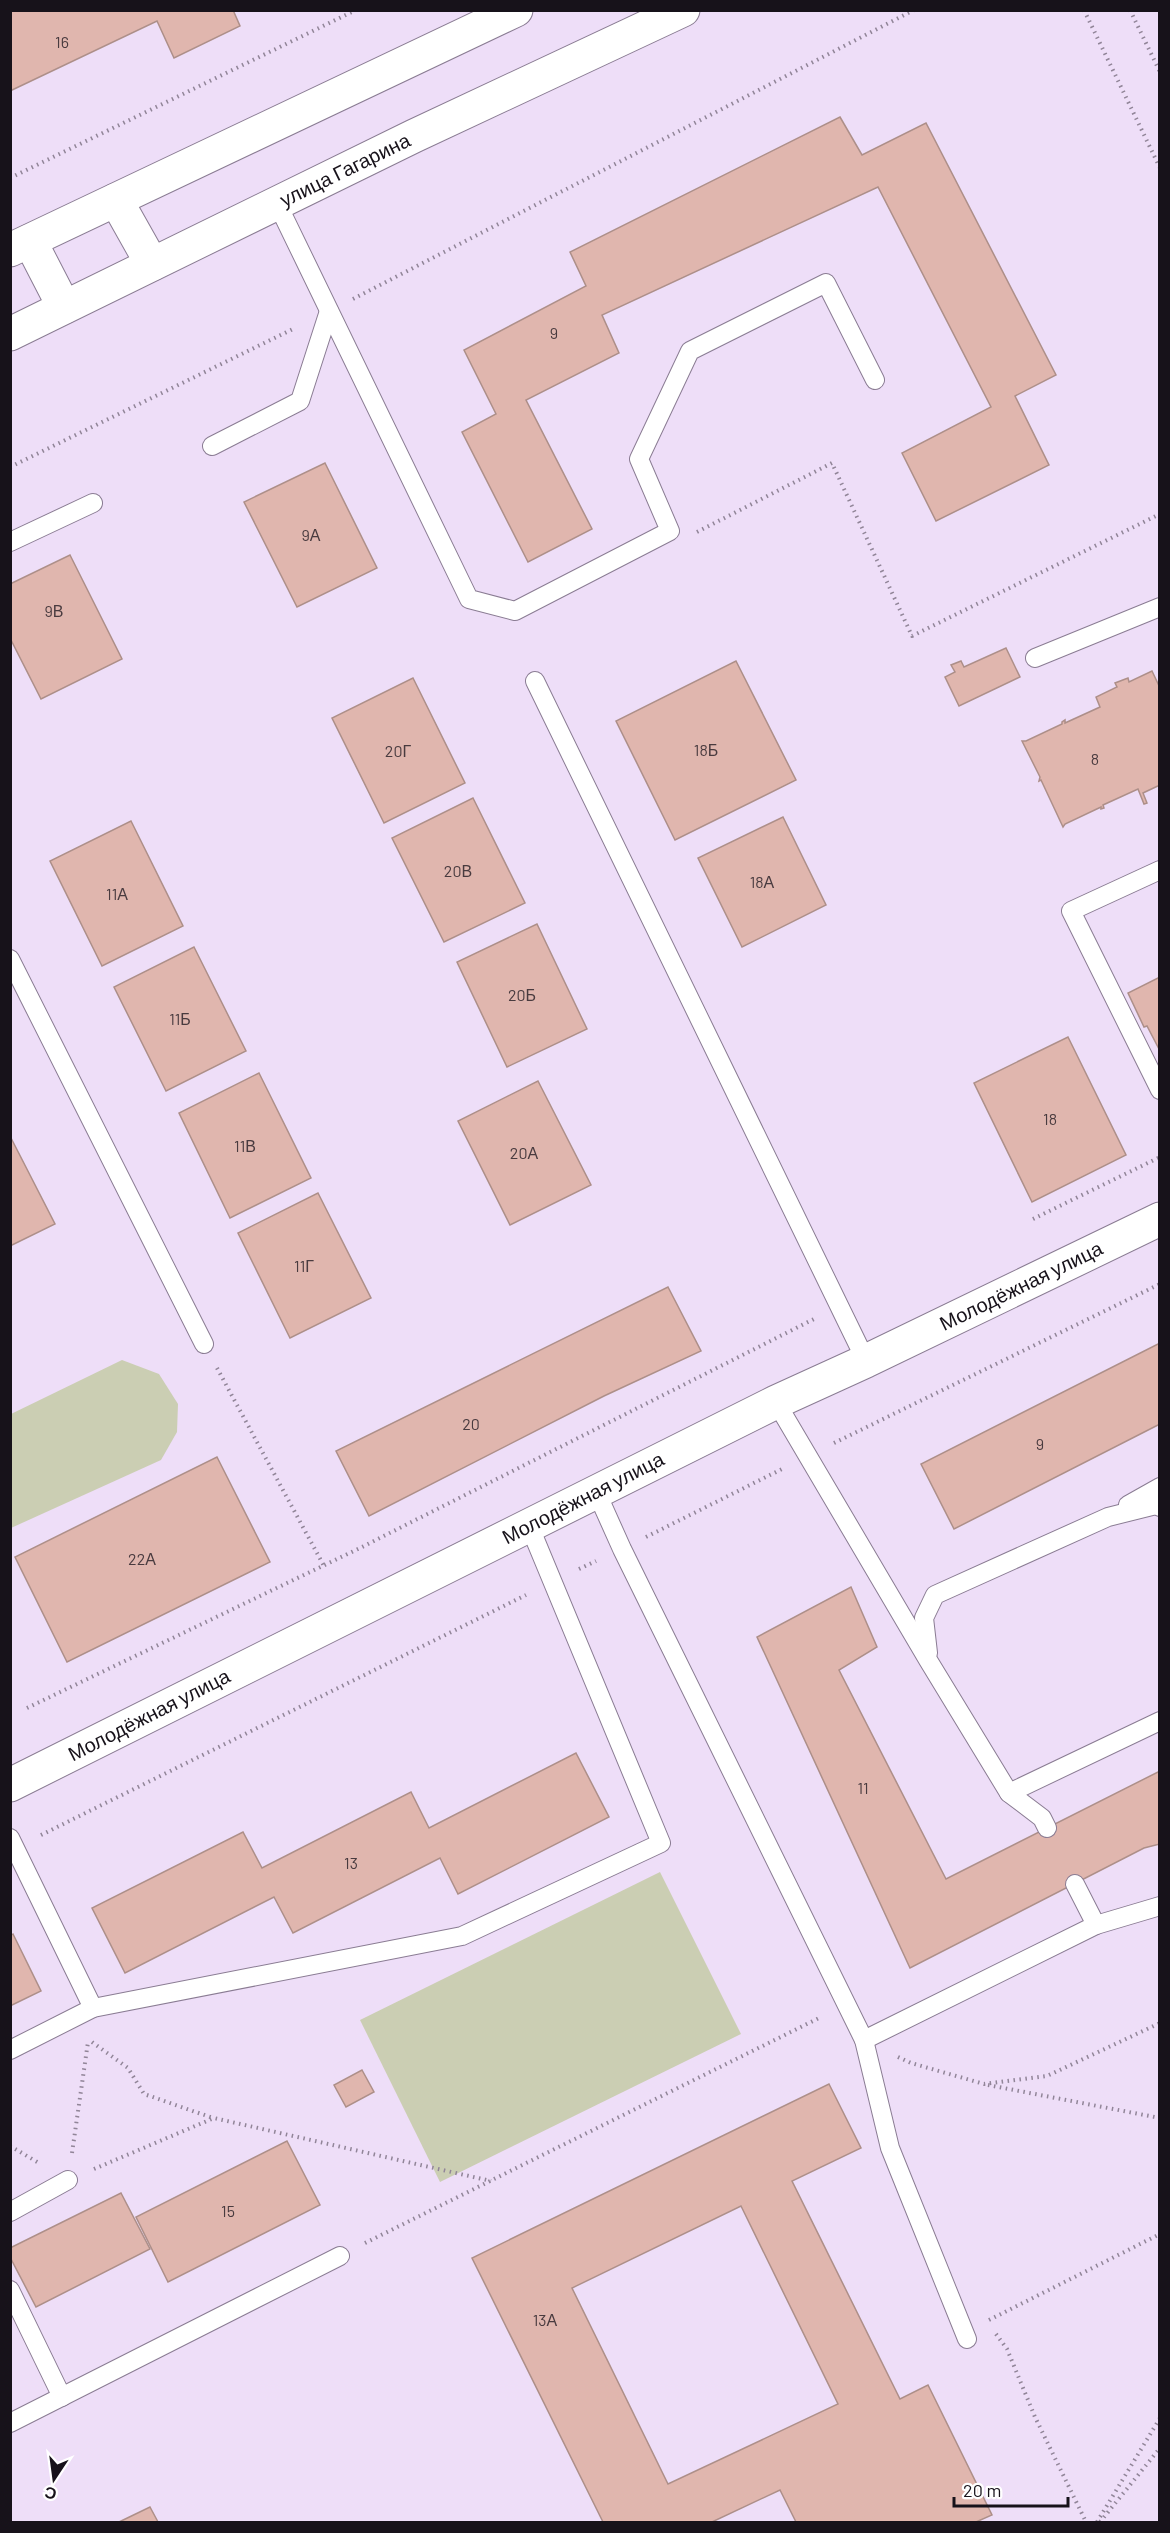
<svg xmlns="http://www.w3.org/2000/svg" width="1170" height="2533" viewBox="0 0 1170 2533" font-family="Barlow,sans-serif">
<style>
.green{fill:#cbceb3}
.building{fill:#e0b6ae;stroke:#ad8f89;stroke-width:1.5;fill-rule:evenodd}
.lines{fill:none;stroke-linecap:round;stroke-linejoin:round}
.service-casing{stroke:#8a7c93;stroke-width:20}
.tertiary-casing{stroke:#8a7c93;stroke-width:35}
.path{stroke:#918598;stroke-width:4;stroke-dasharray:1.5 4.5;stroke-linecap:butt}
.service{stroke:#fff;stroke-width:18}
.tertiary{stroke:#fff;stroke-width:33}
.labels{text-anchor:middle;stroke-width:6;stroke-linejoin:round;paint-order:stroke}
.number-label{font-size:16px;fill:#493b3f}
.street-label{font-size:20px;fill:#17121a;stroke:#fff}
</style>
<rect width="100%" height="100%" fill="#eedef8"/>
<g class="green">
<path d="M122 1360 159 1374 178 1404 177 1432 161 1460 11 1528V1414Z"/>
<path d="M660 1872 741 2034 440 2182 360 2020Z"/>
</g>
<g class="building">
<path d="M10 10H233L240 26 174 58 157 21 10 91Z"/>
<path d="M840 117 862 155 926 123 1056 375 1015 396 1049 465 936 521 902 453 991 407 878 187 602 315 619 353 526 400 592 529 528 562 462 432 496 414 464 350 586 286 570 252Z"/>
<path d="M325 463 377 568 297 607 244 502Z"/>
<path d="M70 555 122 659 41 699 10 638V584Z"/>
<path d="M1006 648 1020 677 959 706 945 677 955 672 951 665 961 661 964 667Z"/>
<path d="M736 661 796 780 675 840 616 721Z"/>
<path d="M1152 671 1160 688V785L1143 793 1147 803 1144 804 1138 789 1103 805 1104 808 1101 809V807L1065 824 1063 827 1041 780 1039 781 1040 777 1022 741H1026L1062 724V722L1065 720V723L1100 707 1096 697 1117 687 1115 683 1128 678 1129 682Z"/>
<path d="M413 678 465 783 384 823 332 718Z"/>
<path d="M473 798 525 903 444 942 392 838Z"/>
<path d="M783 817 826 905 742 947 698 858Z"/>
<path d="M131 821 183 926 102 966 50 861Z"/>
<path d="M537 924 587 1029 507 1067 457 962Z"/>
<path d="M194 947 246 1051 166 1091 114 987Z"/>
<path d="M1160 977V1051L1147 1026 1144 1027 1128 993Z"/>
<path d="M1068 1037 1126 1155 1032 1202 974 1083Z"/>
<path d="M259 1073 311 1178 230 1218 179 1113Z"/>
<path d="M538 1081 591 1185 510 1225 458 1121Z"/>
<path d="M10 1136 55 1224 10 1246Z"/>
<path d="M318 1193 371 1298 290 1338 238 1233Z"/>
<path d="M668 1287 701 1351 604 1396 369 1516 336 1451Z"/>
<path d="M1160 1343V1424L954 1529 921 1464Z"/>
<path d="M217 1457 270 1562 67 1662 15 1557Z"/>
<path d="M851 1587 877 1647 839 1670 946 1879 1160 1771V1844L1144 1848 910 1968 757 1637Z"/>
<path d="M576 1753 609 1817 458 1894 440 1858 293 1933 274 1897 125 1973 92 1908 243 1832 262 1868 411 1792 429 1828Z"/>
<path d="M13 1934 41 1991 10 2006V1936Z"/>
<path d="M362 2070 374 2092 346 2107 334 2085Z"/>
<path d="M829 2084 861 2148 792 2181 900 2399 928 2385 992 2515 976 2522H796L780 2490 712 2522H603L472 2258ZM741 2206 838 2404 668 2484 572 2288Z"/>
<path d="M287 2141 320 2205 168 2282 136 2217Z"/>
<path d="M121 2193 150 2249 36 2307 10 2257V2248Z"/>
<path d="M150 2507 158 2522H119Z"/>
</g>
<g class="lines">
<g class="service-casing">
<g id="service">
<path d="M277 203 469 599 515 611 670 531 639 459 690 351 826 283 875 380"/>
<path d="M212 446 300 401 329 311"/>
<path d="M10 542 93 503"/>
<path d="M1035 658 1160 607"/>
<path d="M535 681 866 1361"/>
<path d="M1160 870 1071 911 1160 1090"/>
<path d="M10 959 204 1344"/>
<path d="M776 1402 928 1660 1009 1793 1042 1818 1047 1828"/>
<path d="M596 1491 622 1549 864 2040 890 2148 967 2339"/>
<path d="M1128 1505 1160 1487"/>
<path d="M928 1653 924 1618 935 1595 1108 1517 1156 1505 1160 1507"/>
<path d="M1009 1793 1160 1721"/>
<path d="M10 1838 93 2008"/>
<path d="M1075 1884 1096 1925"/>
<path d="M864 2040 1096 1925 1160 1906"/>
<path d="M10 2050 93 2008 462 1936 661 1843 529 1525"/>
<path d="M10 2212 68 2180"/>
<path d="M10 2290 62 2397"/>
<path d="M10 2423 340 2256"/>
</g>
</g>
<g class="tertiary-casing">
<g id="tertiary">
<path d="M116 200 152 264"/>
<path d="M30 241 64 307"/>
<path d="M10 250 516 10"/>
<path d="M10 334 414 136 683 10"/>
<path d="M10 1785 776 1402 866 1361 1160 1219"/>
</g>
</g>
<g class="path">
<path d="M1084 10 1160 168"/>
<path d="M1130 10 1160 72"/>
<path d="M10 178 356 10"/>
<path d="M353 299 914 10"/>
<path d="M10 467 293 329"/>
<path d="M697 532 832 463 912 636 1160 514"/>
<path d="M1033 1219 1160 1157"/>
<path d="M217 1368 324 1566"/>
<path d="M834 1443 1160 1284"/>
<path d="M646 1537 782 1469"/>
<path d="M579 1569 596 1561"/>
<path d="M27 1708 360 1548 814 1319"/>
<path d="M41 1835 526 1595"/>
<path d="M92 2042 128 2068 144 2094 213 2118"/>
<path d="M898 2057 911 2063 984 2084 1047 2076 1160 2023"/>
<path d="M988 2085 1160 2118"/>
<path d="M10 2146 39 2163"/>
<path d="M72 2153 88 2042"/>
<path d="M94 2169 214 2118 491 2181"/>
<path d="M365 2243 821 2017"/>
<path d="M989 2320 1160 2234"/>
<path d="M996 2334 1007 2349 1035 2417 1086 2522"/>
<path d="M1097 2522 1160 2418"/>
<path d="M1100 2522 1160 2448"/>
</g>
<use href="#service" class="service"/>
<use href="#tertiary" class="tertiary"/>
</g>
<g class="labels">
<g class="number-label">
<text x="62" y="48">16</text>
<text x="554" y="339">9</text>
<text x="311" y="541">9А</text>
<text x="54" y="617">9В</text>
<text x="706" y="756">18Б</text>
<text x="398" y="757">20Г</text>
<text x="1095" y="765">8</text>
<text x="458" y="877">20В</text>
<text x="762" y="888">18А</text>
<text x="117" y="900">11А</text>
<text x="522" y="1001">20Б</text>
<text x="180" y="1025">11Б</text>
<text x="1050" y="1125">18</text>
<text x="245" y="1152">11В</text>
<text x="524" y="1159">20А</text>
<text x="304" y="1272">11Г</text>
<text x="471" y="1430">20</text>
<text x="1040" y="1450">9</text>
<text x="142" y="1565">22А</text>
<text x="863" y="1794">11</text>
<text x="351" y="1869">13</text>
<text x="228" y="2217">15</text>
<text x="545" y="2326">13А</text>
</g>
<g class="street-label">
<text transform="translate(345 170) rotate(-26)" y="7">улица Гагарина</text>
<text transform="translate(1021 1286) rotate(-26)" y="7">Молодёжная улица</text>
<text transform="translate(583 1498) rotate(-27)" y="7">Молодёжная улица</text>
<text transform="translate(149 1715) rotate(-27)" y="7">Молодёжная улица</text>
</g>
</g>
<rect width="1170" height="2533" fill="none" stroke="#17121a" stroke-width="24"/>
<g transform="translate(54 2479) rotate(193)" stroke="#ffffff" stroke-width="4.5" paint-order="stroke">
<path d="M0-4.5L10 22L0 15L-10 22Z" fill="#17121a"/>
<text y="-9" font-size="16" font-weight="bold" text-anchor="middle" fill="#17121a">С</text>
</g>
<path d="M954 2497v9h114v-9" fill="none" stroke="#17121a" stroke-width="3"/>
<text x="963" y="2497" font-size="18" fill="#17121a" stroke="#ffffff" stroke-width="4.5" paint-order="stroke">20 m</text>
</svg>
